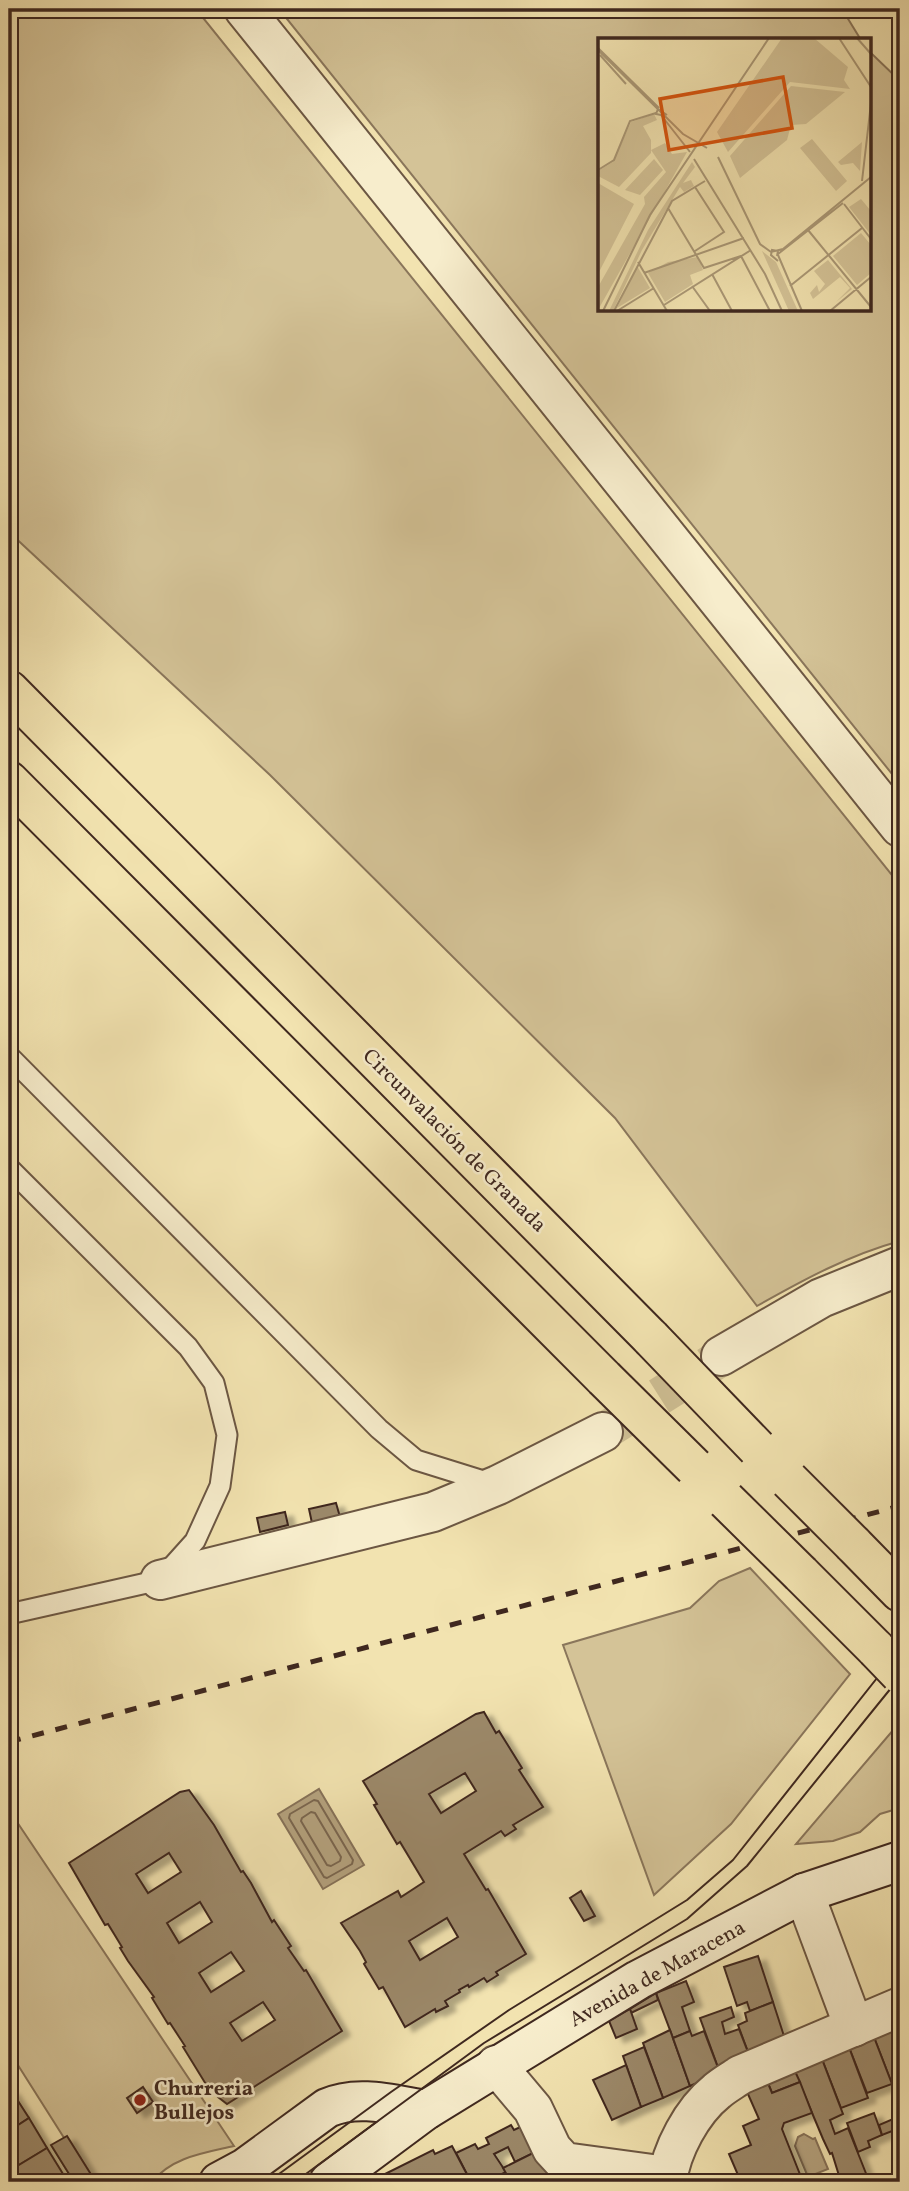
<svg xmlns="http://www.w3.org/2000/svg" width="909" height="2191" viewBox="0 0 909 2191" font-family="Vollkorn,serif">
<style>
.green{fill:#d4c397;stroke:#8a765b;stroke-width:2}
.water{fill:#b5a37f;stroke:#867259;stroke-width:2}
.lines{fill:none;stroke-linecap:round;stroke-linejoin:round}
.shore{stroke:#7a664f;stroke-width:2}
.building{fill:#9c896a;stroke:#3f281f;stroke-width:2;fill-rule:evenodd;filter:url(#shadow)}
.minor-tunnel{stroke:#cebe93;stroke-width:38;stroke-dasharray:38 19;stroke-linecap:butt}
.service-casing{stroke:#6c5743;stroke-width:23}
.minor-casing{stroke:#6c5743;stroke-width:42}
.secondary-casing{stroke:#3f281f;stroke-width:42}
.motorway-casing{stroke:#3f281f;stroke-width:42}
.service{stroke:#f7edcc;stroke-width:19}
.minor{stroke:#f7edcc;stroke-width:38}
.secondary{stroke:#f7edcc;stroke-width:38}
.motorway{stroke:#f2e3b0;stroke-width:38}
.tram{stroke:#3f281f;stroke-width:2}
.rail{stroke:#3f281f;stroke-width:5;stroke-dasharray:12 12;stroke-linecap:butt}
.motorway-bridge-casing{stroke:#3f281f;stroke-width:42;stroke-linecap:butt}
.motorway-bridge{stroke:#f2e3b0;stroke-width:38}
.poi-dot{fill:#8f2418;stroke:#f7edcc;stroke-width:2.5}
.labels{text-anchor:middle;stroke-width:5;stroke-linejoin:round;paint-order:stroke}
.street-label{font-size:21px;fill:#3f281f;stroke:#f7edcc}
.poi-label{font-size:21px;font-weight:bold;fill:#3f281f;stroke:#f7edcc;text-anchor:start}
.inset-road{fill:none;stroke:#aa9876;stroke-width:2}
.view{fill:#d7540e;fill-opacity:0.15;stroke:#d7540e;stroke-width:3.5}
.inset-edge{fill:none;stroke:#3f281f;stroke-width:3.5}
</style>
<defs>
<filter id="shadow"><feDropShadow dx="8" dy="4.5" stdDeviation="2" flood-color="#0004"/></filter>
</defs>
<rect width="100%" height="100%" fill="#f2e3b0"/>
<filter id="stains"><feTurbulence type="fractalNoise" baseFrequency=".00286" numOctaves="4"/><feColorMatrix values="0 0 0 0 .2 0 0 0 0 .09 0 0 0 0 .02 0 0 0 .5 -.17"/></filter>
<radialGradient id="worn" r=".72"><stop offset=".6" stop-color="#630" stop-opacity="0"/><stop offset="1" stop-color="#630" stop-opacity=".3"/></radialGradient>
<g class="green">
<path d="M9 9H196L900 885V1241C849 1255 803 1280 757 1306L615 1118 270 775 9 532Z"/>
<path d="M279 9H842L861 40H599V310H869V51L900 81V784Z"/>
<path d="M750 1568 850 1674 731 1824 654 1895 563 1645 690 1608 719 1581Z"/>
<path d="M900 1722V1808L880 1814 860 1832 833 1841 796 1844Z"/>
<path d="M9 1810 234 2146C204 2153 172 2157 152 2182H92L9 2051Z"/>
</g>
<g class="water">
<path d="M319 1789 364 1865 323 1889 278 1814Z"/>
<path d="M804 2134 813 2139 815 2138 828 2169 808 2177 795 2146 798 2137Z"/>
</g>
<g class="lines">
<g class="shore">
<path d="M314 1800 318 1801 353 1860 352 1864 327 1878 324 1877 289 1818 290 1814Z"/>
<path d="M311 1812 315 1813 341 1857 340 1861 331 1866 327 1865 301 1821 302 1818Z"/>
</g>
</g>
<g class="building">
<path d="M336 1503 340 1517 312 1523 309 1509Z"/>
<path d="M285 1512 288 1525 260 1532 257 1518Z"/>
<path d="M484 1712 496 1733 499 1731 522 1768 519 1770 543 1807 513 1825 516 1829 505 1836 501 1831 464 1854 486 1890 488 1889 526 1954 496 1972 498 1975 487 1982 484 1978 469 1987 468 1985 459 1990 460 1992 445 2001 448 2006 436 2012 435 2009 405 2027 383 1987 379 1989 364 1964 366 1962 360 1951 341 1923 398 1891 401 1897 424 1882 400 1842 397 1844 374 1805 377 1804 363 1781 476 1714ZM465 1773 476 1791 441 1813 429 1794ZM447 1918 458 1937 420 1960 409 1941Z"/>
<path d="M189 1790 214 1825 241 1872 243 1871 251 1883 272 1922 274 1920 291 1946 288 1948 304 1971 306 1970 342 2031 227 2104 218 2097 209 2084 207 2086 183 2047 185 2046 170 2023 168 2024 152 1998 154 1997 128 1961 120 1948 122 1947 108 1924 105 1925 69 1863 180 1792ZM169 1853 181 1872 148 1893 136 1874ZM200 1902 212 1922 179 1943 167 1923ZM231 1952 244 1971 211 1992 199 1973ZM263 2002 275 2020 242 2041 230 2023Z"/>
<path d="M581 1891 595 1916 584 1921 570 1898Z"/>
<path d="M758 1956 773 2002 750 2011 747 2002 737 2006 724 1967Z"/>
<path d="M686 1981 694 2002 682 2007 690 2031 673 2038 656 1993Z"/>
<path d="M656 1993 658 2000 631 2013 630 2009Z"/>
<path d="M773 2002 784 2036 751 2060 738 2025 747 2021 745 2013Z"/>
<path d="M731 2007 734 2017 722 2022 725 2034 739 2029 751 2060 720 2073 700 2018Z"/>
<path d="M630 2009 637 2029 616 2038 609 2021Z"/>
<path d="M896 2022 900 2032V2080L892 2084 872 2032Z"/>
<path d="M670 2030 690 2086 663 2098 643 2043Z"/>
<path d="M690 2031 692 2036 704 2031 720 2073 690 2086 673 2038Z"/>
<path d="M872 2032 892 2084 867 2093 847 2042Z"/>
<path d="M847 2042 868 2098 841 2108 820 2054Z"/>
<path d="M644 2047 663 2098 641 2107 623 2056Z"/>
<path d="M820 2054 843 2114 830 2120 835 2134 848 2128 869 2181 865 2182H841L832 2153 830 2154 823 2139 792 2065Z"/>
<path d="M626 2065 641 2107 612 2120 593 2080Z"/>
<path d="M792 2065 800 2082 772 2093 765 2076Z"/>
<path d="M765 2076 772 2093 800 2082 812 2113 784 2123 782 2129 803 2182H741L729 2154 751 2145 743 2126 759 2119 744 2085Z"/>
<path d="M143 2087 153 2102 137 2113 127 2098Z"/>
<path d="M11 2090 29 2118 9 2131V2091Z"/>
<path d="M874 2113 882 2135 868 2141 870 2147 858 2152 847 2123Z"/>
<path d="M900 2116V2128L882 2135 879 2125Z"/>
<path d="M29 2118 47 2148 9 2171V2131Z"/>
<path d="M527 2124 544 2148 515 2162 508 2147 494 2154 506 2172 486 2182H471L456 2153 475 2144 478 2149 489 2144 486 2138 511 2125 514 2130Z"/>
<path d="M67 2136 92 2176 83 2182H74L51 2145Z"/>
<path d="M452 2146 471 2182H369L433 2150 435 2154Z"/>
<path d="M47 2148 68 2182H12L9 2171Z"/>
<path d="M539 2150 554 2182H511L503 2168Z"/>
</g>
<g class="lines">
<path class="minor-tunnel" d="M611 1427 717 1360"/>
<g class="service-casing">
<g id="service">
<path d="M9 1056 379 1429 416 1460 493 1484"/>
<path d="M9 1168 188 1347 214 1383 227 1435 220 1486 195 1541 160 1580 9 1614"/>
</g>
</g>
<g class="minor-casing">
<g id="minor">
<path d="M244 9 900 827"/>
<path d="M721 1356 821 1298 900 1266"/>
<path d="M160 1580 433 1512 498 1485 603 1432"/>
<path d="M804 1893 854 2027"/>
<path d="M496 2065 533 2109 552 2149 564 2162 667 2176"/>
<path d="M667 2182C671 2150 692 2111 717 2091 724 2085 733 2080 740 2075L900 2007"/>
</g>
</g>
<g class="secondary-casing">
<g id="secondary">
<path d="M219 2182 245 2168 327 2108C358 2094 394 2105 426 2110"/>
<path d="M329 2182 426 2110 638 1980 804 1893 900 1861"/>
</g>
</g>
<g class="motorway-casing">
<g id="motorway">
<path d="M9 690 651 1338"/>
<path d="M9 781 604 1378"/>
<path d="M853 1544 900 1592"/>
<path d="M801 1574 876 1649"/>
</g>
</g>
<use href="#service" class="service"/>
<use href="#minor" class="minor"/>
<use href="#secondary" class="secondary"/>
<use href="#motorway" class="motorway"/>
<g class="tram">
<path d="M268 2182 391 2092 509 2010 687 1900 733 1860 900 1649"/>
<path d="M295 2182 484 2043 687 1919 747 1866 900 1677"/>
</g>
<path class="rail" d="M9 1742 900 1506"/>
<g class="motorway-bridge-casing">
<g id="motorway-bridge">
<path d="M651 1338 757 1448"/>
<path d="M604 1378 694 1467"/>
<path d="M789 1480 853 1544"/>
<path d="M726 1500 801 1574"/>
<path d="M876 1649 900 1674"/>
</g>
</g>
<use href="#motorway-bridge" class="motorway-bridge"/>
</g>
<circle class="poi-dot" cx="140" cy="2100" r="7"/>
<g class="labels">
<g class="street-label">
<text transform="translate(455 1140) rotate(45)" y="7">Circunvalación de Granada</text>
<text transform="translate(657 1973) rotate(-29)" y="7">Avenida de Maracena</text>
</g>
<g class="poi-label">
<text x="154" y="2095">Churreria<tspan x="154" dy="24">Bullejos</tspan></text>
</g>
</g>
<g transform="translate(598 38)">
<rect width="273" height="273" fill="#f2e3b0"/>
<path d="M184 0H216L250 29 246 42 252 51 192 44 130 114 119 94ZM193 48 247 54 208 86 193 87 189 102 142 140 132 118ZM56 76 59 82 45 88 53 102V115L21 149 0 138V133L15 124 33 84ZM214 101 249 143 238 153 202 110ZM264 104 262 133 255 125 243 127 240 124ZM67 105 74 116 89 114 0 272V249L47 166 46 159 68 134 53 112ZM56 121 65 132 42 157 27 152ZM94 124 97 129 85 145 93 142 96 148 86 154 82 149 44 212 15 273H11L50 192ZM0 145 36 166 0 236ZM263 161 273 173V197L251 169ZM263 195 273 207V235L259 247 235 218ZM164 213 178 224 200 273H191ZM100 219 105 232 92 237 95 246 67 264 50 235 70 224ZM230 222 254 251 238 264 252 250 242 239 215 261 212 255 219 247 221 254 227 246 216 233ZM39 228 52 250 19 270Z" fill="#d4c397"/>
<path class="inset-road" d="M241 0 273 49M259 0 273 16M0 10 61 70M0 12 85 96 109 110M2 17 28 46M63 77 92 114M63 77 58 76 60 71 69 77M120 119 162 206 173 214 185 211 273 139M96 121 167 236 184 273M0 132 16 122 32 83 58 75M264 143 273 65M97 149 126 194 97 213M246 166 273 201M70 170 106 230 143 218M210 192 273 269M180 216 245 165M180 217 204 273M143 218 172 273M179 218 180 213 174 212 173 217 180 223M40 224 69 273M46 235 146 200M114 236 134 273M94 248 112 273M192 248 264 190M66 267 153 212M5 273 52 177 171 0M16 273 74 163 107 143M19 273 56 250M232 273 273 239"/>
<path class="view" d="M185 39 194 90 71 112 62 61Z"/>
<rect width="273" height="273" class="inset-edge"/>
</g>
<rect width="909" height="2191" fill="none" stroke="#f2e3b0" stroke-width="35"/>
<rect x="10" y="10" width="888" height="2170" fill="none" stroke="#3f281f" stroke-width="3.5"/>
<rect x="18" y="18" width="874" height="2156" fill="none" stroke="#3f281f" stroke-width="2"/>
<rect width="100%" height="100%" filter="url(#stains)"/>
<rect width="100%" height="100%" fill="url(#worn)"/>
</svg>
